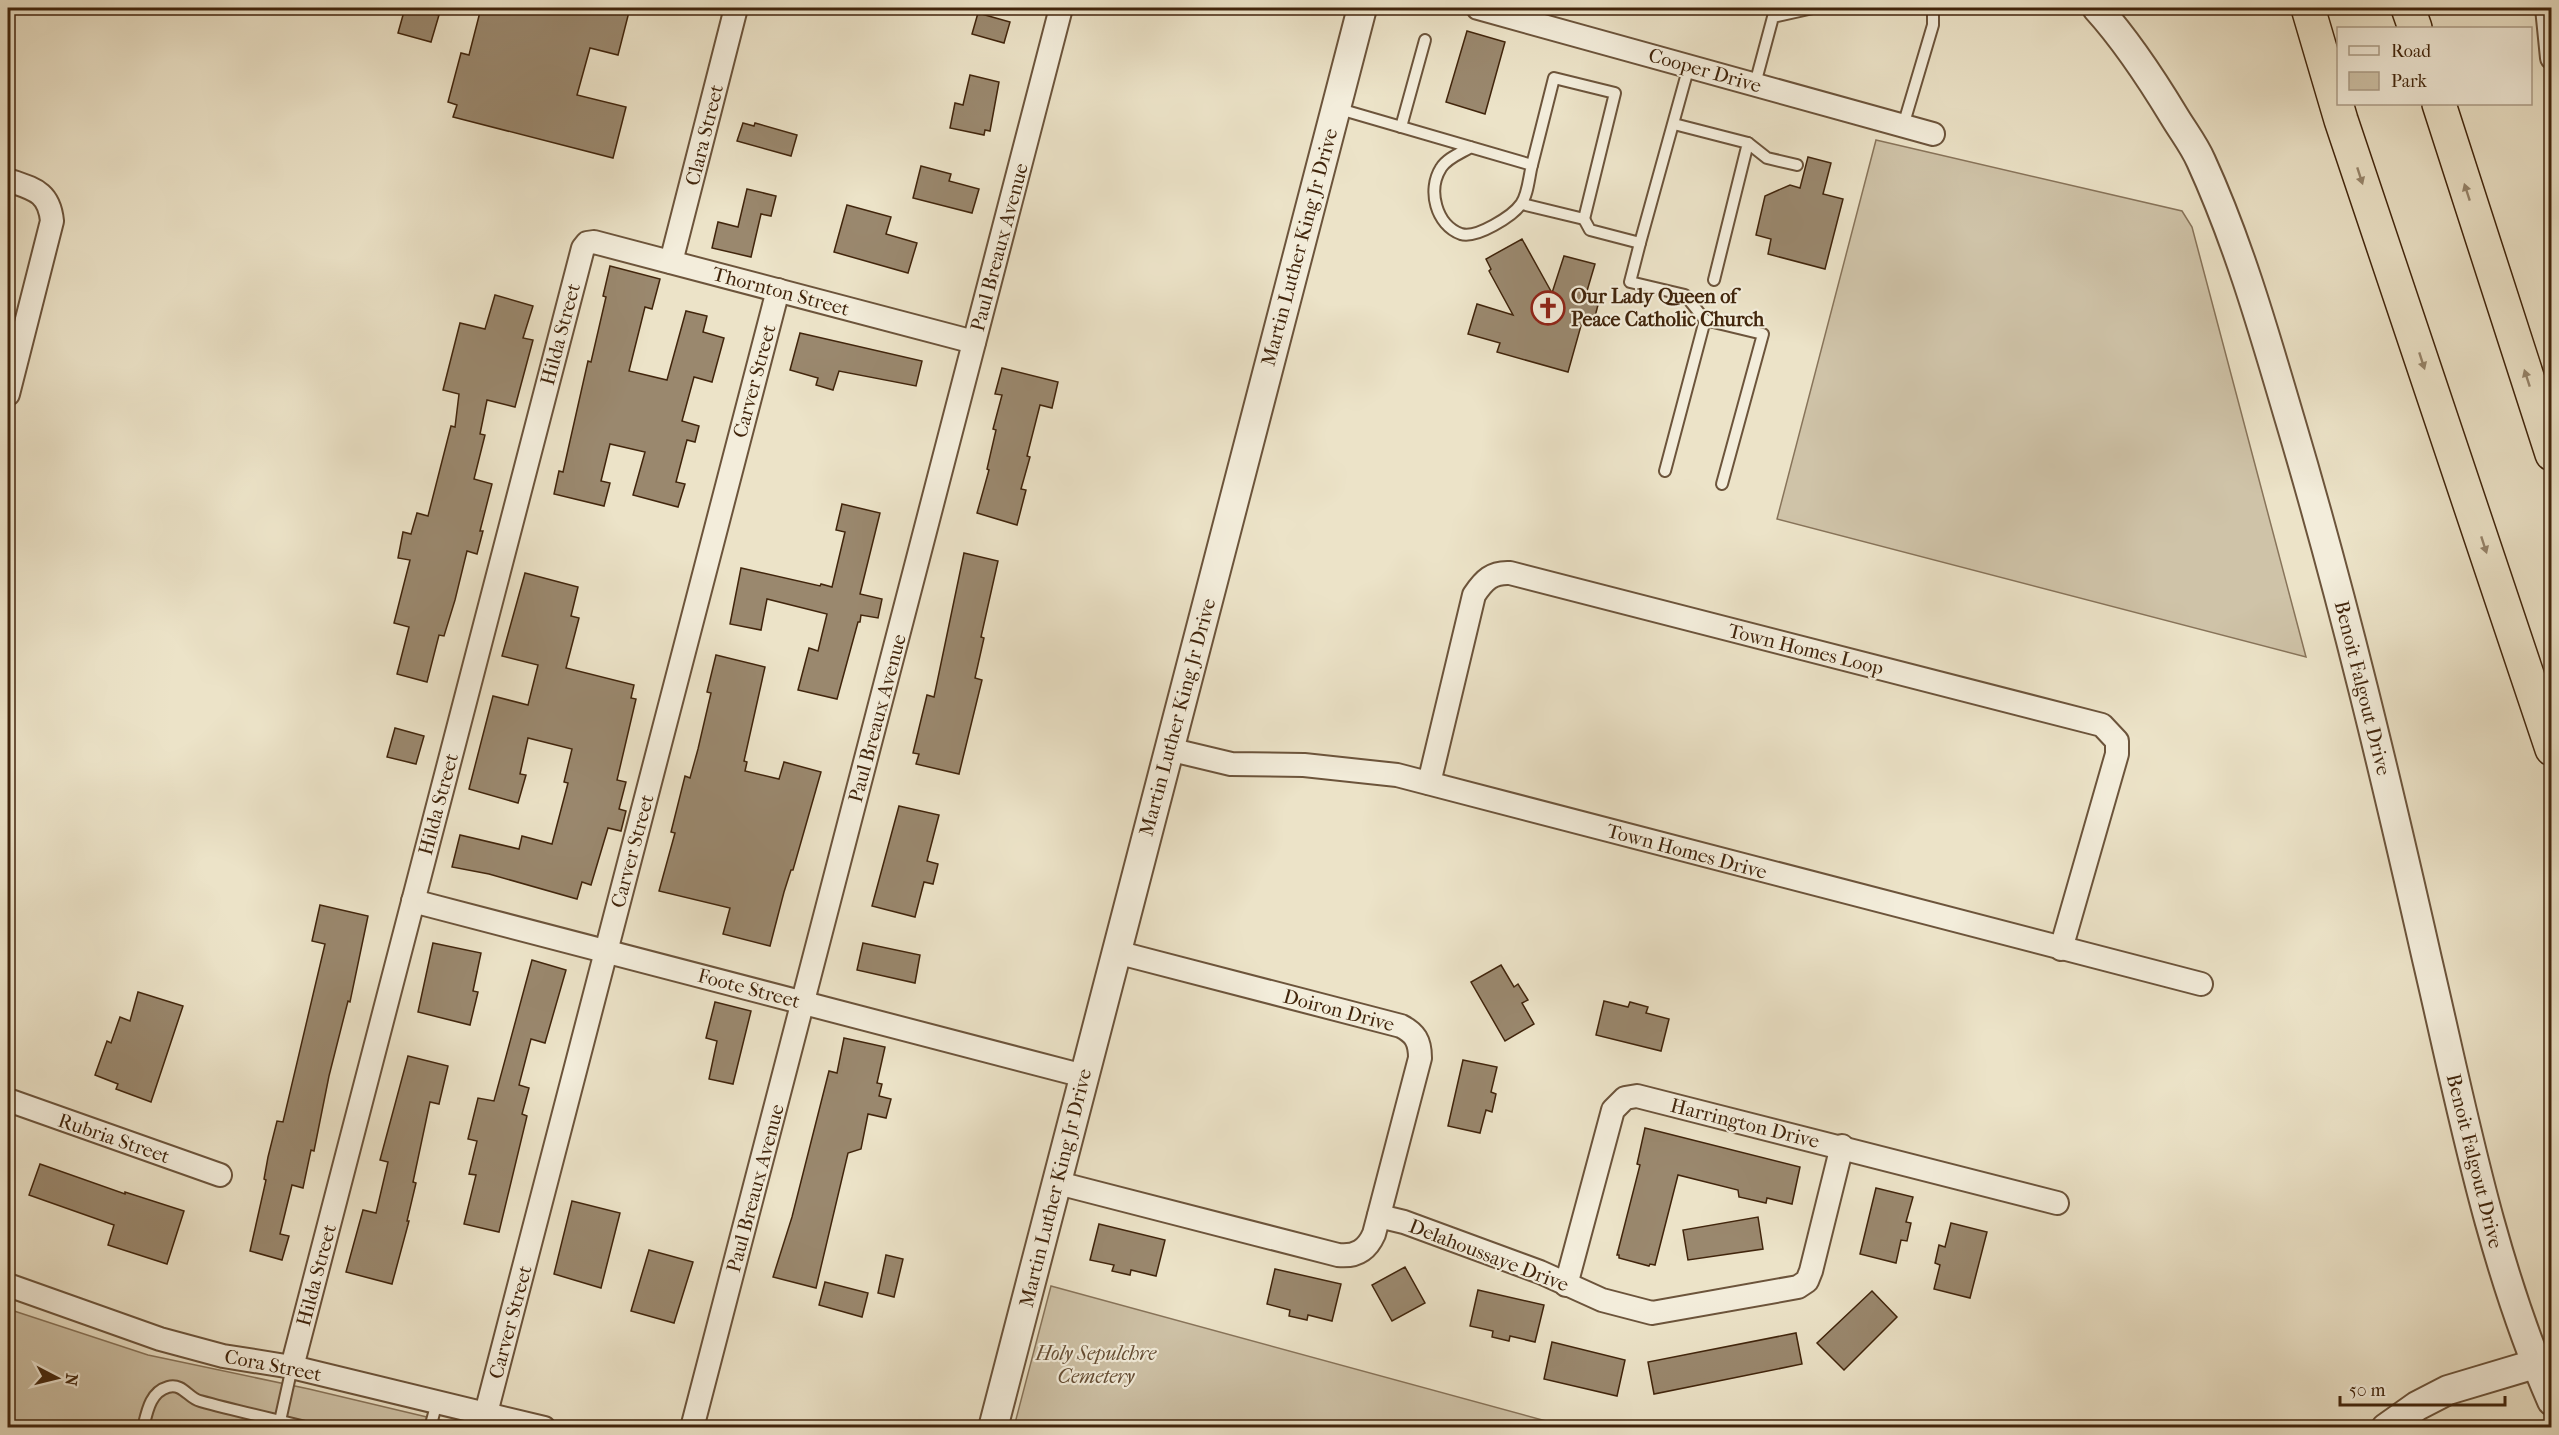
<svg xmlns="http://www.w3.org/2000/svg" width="2559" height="1435" viewBox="0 0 2559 1435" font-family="'IM FELL French Canon',serif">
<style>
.green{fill:#cfc3a8;stroke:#88745a;stroke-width:1.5}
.building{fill:#9a886e;stroke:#41250c;stroke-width:1.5}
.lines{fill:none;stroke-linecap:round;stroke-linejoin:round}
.service-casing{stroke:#6c543b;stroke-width:14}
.minor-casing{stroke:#6c543b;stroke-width:26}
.tertiary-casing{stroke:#6c543b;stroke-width:32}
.motorway-casing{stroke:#41250c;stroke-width:36}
.service{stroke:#f3eddb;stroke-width:10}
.minor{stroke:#f3eddb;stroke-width:22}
.tertiary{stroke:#f3eddb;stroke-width:28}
.motorway{stroke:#ece3c8;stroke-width:33}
.oneway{fill:#96846a}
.labels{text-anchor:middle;stroke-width:4.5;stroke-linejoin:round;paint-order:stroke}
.street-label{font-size:20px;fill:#41250c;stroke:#f3eddb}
.poi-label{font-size:20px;font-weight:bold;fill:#41250c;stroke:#f3eddb;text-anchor:start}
.park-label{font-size:20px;font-style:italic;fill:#644c33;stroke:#f3eddb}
</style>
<rect width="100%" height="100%" fill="#ece3c8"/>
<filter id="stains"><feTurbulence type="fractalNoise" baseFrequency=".00333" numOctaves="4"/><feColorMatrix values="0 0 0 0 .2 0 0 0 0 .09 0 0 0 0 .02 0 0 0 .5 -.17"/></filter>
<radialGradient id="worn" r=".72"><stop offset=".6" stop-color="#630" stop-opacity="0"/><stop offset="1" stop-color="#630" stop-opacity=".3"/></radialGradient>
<g class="green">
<path d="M1876 140 2182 211 2192 227 2306 657 1777 519Z"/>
<path d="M1051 1286 1568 1427H1014Z"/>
<path d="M8 1309 148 1355 309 1389 469 1427 8 1428Z"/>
</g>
<g class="building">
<path d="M405 8 439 15 431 42 398 33Z"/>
<path d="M481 8H630L618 55 590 48 577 95 626 107 613 158 453 117 457 105 448 102 461 53 469 55Z"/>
<path d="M978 13 1010 22 1004 43 972 34Z"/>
<path d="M1467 31 1505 42 1485 114 1446 102Z"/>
<path d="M970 75 999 82 990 131 985 130 984 135 950 128 955 103 963 105Z"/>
<path d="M743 123 754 126 755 123 797 135 791 156 737 141Z"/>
<path d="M1808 157 1831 163 1823 194 1843 199 1825 269 1768 254 1771 239 1756 235 1765 196 1790 185 1800 188Z"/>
<path d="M921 166 951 174 949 181 979 189 972 213 913 198Z"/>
<path d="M747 189 776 196 771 216 761 214 751 257 712 248 718 222 738 227Z"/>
<path d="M847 205 891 217 886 234 917 243 908 273 834 252Z"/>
<path d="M1522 239 1552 293 1564 256 1595 264 1584 301 1598 305 1593 324 1582 322 1568 372 1497 352 1500 343 1468 334 1477 304 1513 315 1489 271 1491 269 1486 259Z"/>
<path d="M610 266 660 279 652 309 645 307 629 371 667 380 686 311 707 316 703 332 724 338 712 382 694 377 682 421 699 426 695 442 687 440 676 482 685 484 678 507 633 495 645 452 610 444 601 481 610 483 604 506 554 494 559 471 563 472 588 361 591 362 606 297 603 296Z"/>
<path d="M495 295 533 306 523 338 533 340 515 407 487 400 480 434 485 435 474 479 492 484 480 531H483L477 554 467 551 455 600 444 636 439 635 427 682 397 674 409 627 394 623 410 560 398 558 403 532 411 534 417 513 428 516 451 426 455 427 459 394 443 390 460 323 485 329Z"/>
<path d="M800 333 922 361 916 386 839 371 833 390 816 385 818 378 790 370Z"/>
<path d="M1002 368 1058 382 1052 408 1040 405 1027 456 1030 457 1021 489 1026 490 1017 525 977 513 989 470 987 469 996 430 993 429 1002 395 995 394Z"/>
<path d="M842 504 880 513 860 594 882 599 878 618 861 615 860 622H858L837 699 798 690 809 648 818 651 827 614 767 599 761 630 730 624 741 568 820 586 821 584 832 587 845 532 836 530Z"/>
<path d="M964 553 998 561 981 637 984 638 975 678 982 680 959 774 916 764 919 754 913 753 927 695 934 697Z"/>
<path d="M525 573 578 587 571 616 579 618 566 668 634 685 631 698 636 699 617 780 626 782 619 809 626 811 621 831 608 828 591 885 582 882 577 899 489 874 452 867 460 835 519 849 522 836 552 844 568 783 564 782 572 749 528 738 520 774 526 775 518 803 469 789 493 696 528 705 538 665 502 656Z"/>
<path d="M716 655 765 667 744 761 747 762 745 771 779 779 784 762 821 772 793 870H791L784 892 770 946 723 934 730 908 659 891 675 833 671 832 685 776 690 778 698 749 711 693 707 692Z"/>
<path d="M395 728 424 736 416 764 387 757Z"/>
<path d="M899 806 939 815 927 861 938 864 933 884 924 882 915 917 872 906Z"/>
<path d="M320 905 368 916 350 1002 348 1001 329 1076 314 1151 311 1150 303 1188 292 1185 280 1234 289 1236 282 1260 250 1251 266 1180 264 1179 268 1157 277 1121 283 1122 325 944 312 941Z"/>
<path d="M433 943 481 953 473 991 478 992 470 1025 418 1012Z"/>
<path d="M863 943 920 955 915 983 857 970Z"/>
<path d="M532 960 566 970 545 1043 531 1039 519 1085 529 1088 522 1114 527 1116 499 1232 464 1224 476 1175 469 1174 477 1141 468 1139 478 1098 494 1101Z"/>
<path d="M1501 965 1514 987 1518 984 1528 1000 1522 1003 1534 1024 1505 1041 1471 982Z"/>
<path d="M138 992 183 1006 151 1102 116 1089 118 1084 95 1075 107 1041 111 1043 120 1017 130 1021Z"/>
<path d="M1604 1001 1628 1007 1630 1002 1648 1007 1646 1013 1669 1019 1661 1051 1596 1035Z"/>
<path d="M715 1002 751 1011 733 1084 709 1079 717 1041 706 1038Z"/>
<path d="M844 1038 885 1047 877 1083 882 1084 879 1096 891 1099 886 1118 868 1114 861 1149 848 1153 816 1288 773 1277 792 1217 829 1071 837 1073Z"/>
<path d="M408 1056 448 1066 439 1104 430 1102 413 1182 416 1183 407 1221H409L392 1284 346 1272 363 1210 376 1213 388 1162 380 1160Z"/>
<path d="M1463 1060 1497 1067 1491 1092 1496 1094 1492 1112 1486 1110 1480 1133 1448 1126Z"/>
<path d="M1645 1128 1800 1167 1792 1204 1767 1198 1766 1203 1739 1197 1738 1190 1678 1175 1655 1265 1650 1264 1649 1266 1619 1258V1255H1617L1640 1165 1637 1164Z"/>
<path d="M40 1164 125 1194V1192L184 1211 167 1264 108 1245 114 1225 29 1195Z"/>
<path d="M1876 1188 1913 1197 1906 1222 1911 1223 1907 1241 1901 1240 1896 1263 1860 1254Z"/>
<path d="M572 1201 620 1213 601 1288 554 1274Z"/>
<path d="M1758 1217 1763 1249 1688 1260 1683 1230Z"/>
<path d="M1951 1223 1987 1232 1970 1298 1934 1289 1940 1265 1935 1263 1939 1245 1945 1247Z"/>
<path d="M1099 1224 1165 1240 1156 1276 1131 1270 1130 1275 1112 1271 1114 1265 1090 1260Z"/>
<path d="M649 1250 693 1262 674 1323 631 1311Z"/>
<path d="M886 1255 903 1259 894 1297 878 1293Z"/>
<path d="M1405 1267 1425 1303 1392 1321 1372 1285Z"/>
<path d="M1275 1269 1341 1284 1332 1321 1308 1315 1307 1320 1289 1316 1290 1310 1267 1304Z"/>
<path d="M825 1282 868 1293 862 1317 819 1305Z"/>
<path d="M1478 1290 1544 1305 1535 1342 1510 1336 1509 1341 1492 1337 1493 1331 1470 1326Z"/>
<path d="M1872 1291 1897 1317 1844 1370 1817 1343Z"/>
<path d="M1796 1333 1802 1364 1654 1394 1648 1362Z"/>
<path d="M1552 1342 1625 1360 1617 1396 1544 1379Z"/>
</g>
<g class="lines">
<g class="service-casing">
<g id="service">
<path d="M1755 84 1773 17 1813 8"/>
<path d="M1336 108 1532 165C1529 176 1528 195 1521 204 1513 216 1476 239 1461 234 1436 225 1427 190 1441 168 1447 158 1461 153 1471 147"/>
<path d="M1674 124 1748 143 1714 280"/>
<path d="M1903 126 1933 25V8"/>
<path d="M1401 127 1425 40"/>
<path d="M1748 143 1767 158 1797 165"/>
<path d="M1522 204 1584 219 1615 93 1554 78 1532 165"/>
<path d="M1584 219 1590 230 1640 243 1689 66"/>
<path d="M1640 243 1630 282 1685 295 1705 320 1665 471"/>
<path d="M1705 320 1763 334 1722 484"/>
<path d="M280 1421 292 1367"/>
<path d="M143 1428C147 1412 150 1392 168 1387 183 1383 188 1398 200 1401 236 1411 273 1419 309 1428"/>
<path d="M430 1428 437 1402"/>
</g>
</g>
<g class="minor-casing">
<g id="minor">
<path d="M1478 8 1933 134"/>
<path d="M2547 8 2552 58"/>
<path d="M8 180C33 189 49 191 52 221L8 394"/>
<path d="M671 262 736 8"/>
<path d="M1168 749 1231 764 1304 765 1397 775 2201 984"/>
<path d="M1429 783 1474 595C1484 580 1492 572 1510 573L2102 725 2117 741V754L2061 949"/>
<path d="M413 901 1084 1076"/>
<path d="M8 1100 220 1175"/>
<path d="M1058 1183 1338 1255C1356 1257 1367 1250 1374 1234L1420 1058C1420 1041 1415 1033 1401 1026L1116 952"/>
<path d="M1379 1216 1404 1222 1540 1272 1602 1300 1652 1313 1798 1287 1807 1281 1811 1271 1842 1146"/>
<path d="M8 1285 160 1339 223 1356 292 1367 544 1428"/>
<path d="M1566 1285 1613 1110 1625 1098 1637 1096 2057 1203"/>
<path d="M292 1367 583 248 587 243 594 242 974 342"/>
<path d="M486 1413 778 290"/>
<path d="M692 1428 1061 8"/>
</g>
</g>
<g class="tertiary-casing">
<g id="tertiary">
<path d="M2097 8C2127 41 2151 78 2174 116 2183 131 2194 145 2201 161 2239 244 2264 332 2290 420 2343 598 2386 778 2427 959 2462 1108 2490 1260 2552 1401"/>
<path d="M993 1428 1362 8"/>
<path d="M2386 1428 2417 1406 2448 1390 2552 1359"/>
</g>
</g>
<g class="motorway-casing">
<g id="motorway">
<path d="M2308 8 2341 120 2552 749"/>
<path d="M2408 8 2415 28"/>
<path d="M2439 104 2552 454"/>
</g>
</g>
<use href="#service" class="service"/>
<use href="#minor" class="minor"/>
<use href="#tertiary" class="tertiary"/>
<use href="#motorway" class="motorway"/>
</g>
<defs><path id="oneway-solid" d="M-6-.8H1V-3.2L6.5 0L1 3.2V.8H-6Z" transform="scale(1.5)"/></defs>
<g class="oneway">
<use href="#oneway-solid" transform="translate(2360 176) rotate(72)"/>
<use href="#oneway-solid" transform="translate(2467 192) rotate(-108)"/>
<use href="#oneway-solid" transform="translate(2422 361) rotate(72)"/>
<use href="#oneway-solid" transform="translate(2527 378) rotate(-108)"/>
<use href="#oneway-solid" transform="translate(2484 545) rotate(72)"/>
</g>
<defs>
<g id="church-ring" transform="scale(1.725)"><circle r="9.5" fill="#f3eddb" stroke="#8f2418" stroke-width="1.5"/><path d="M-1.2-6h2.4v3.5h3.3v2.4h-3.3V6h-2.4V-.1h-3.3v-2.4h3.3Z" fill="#8f2418"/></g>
</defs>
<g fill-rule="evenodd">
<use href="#church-ring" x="1548" y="308"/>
</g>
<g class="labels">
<g class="street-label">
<text transform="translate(1705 70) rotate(16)" y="7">Cooper Drive</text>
<text transform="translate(704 135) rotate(-76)" y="7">Clara Street</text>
<text transform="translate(999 247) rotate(-75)" y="7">Paul Breaux Avenue</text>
<text transform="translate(1299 247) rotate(-75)" y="7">Martin Luther King Jr Drive</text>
<text transform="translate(781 291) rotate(15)" y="7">Thornton Street</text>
<text transform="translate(560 334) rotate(-75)" y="7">Hilda Street</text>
<text transform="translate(754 381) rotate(-75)" y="7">Carver Street</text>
<text transform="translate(1806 649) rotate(14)" y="7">Town Homes Loop</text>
<text transform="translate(2363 688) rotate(76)" y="7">Benoit Falgout Drive</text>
<text transform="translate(1177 717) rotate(-75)" y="7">Martin Luther King Jr Drive</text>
<text transform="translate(877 718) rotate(-75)" y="7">Paul Breaux Avenue</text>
<text transform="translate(438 804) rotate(-75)" y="7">Hilda Street</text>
<text transform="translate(632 851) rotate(-75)" y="7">Carver Street</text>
<text transform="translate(1687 851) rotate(15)" y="7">Town Homes Drive</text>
<text transform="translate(749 988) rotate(15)" y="7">Foote Street</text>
<text transform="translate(1339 1010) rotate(15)" y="7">Doiron Drive</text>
<text transform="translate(1745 1123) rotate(14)" y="7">Harrington Drive</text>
<text transform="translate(114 1138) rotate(19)" y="7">Rubria Street</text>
<text transform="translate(2475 1161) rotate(76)" y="7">Benoit Falgout Drive</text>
<text transform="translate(755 1188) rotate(-75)" y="7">Paul Breaux Avenue</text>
<text transform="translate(1055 1188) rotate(-76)" y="7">Martin Luther King Jr Drive</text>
<text transform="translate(1489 1255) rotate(21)" y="7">Delahoussaye Drive</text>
<text transform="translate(316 1275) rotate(-75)" y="7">Hilda Street</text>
<text transform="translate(510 1322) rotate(-75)" y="7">Carver Street</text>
<text transform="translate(273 1365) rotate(11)" y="7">Cora Street</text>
</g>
<g class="poi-label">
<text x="1571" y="303">Our Lady Queen of<tspan x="1571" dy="23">Peace Catholic Church</tspan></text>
</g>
<g class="park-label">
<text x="1096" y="1360">Holy Sepulchre<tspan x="1096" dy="23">Cemetery</tspan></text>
</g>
</g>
<rect width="2559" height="1435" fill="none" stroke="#ece3c8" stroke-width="30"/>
<rect x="9" y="9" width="2541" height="1417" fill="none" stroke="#41250c" stroke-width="3"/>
<rect x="15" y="15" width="2529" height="1405" fill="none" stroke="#41250c" stroke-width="1.5"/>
<rect x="2337" y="27" width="195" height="78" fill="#f3eddb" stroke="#ac9d88" stroke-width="1.5"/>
<rect x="2349" y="46" width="30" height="9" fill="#f3eddb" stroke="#ac9d88" stroke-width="1.5"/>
<text x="2391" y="57" font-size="18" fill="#41250c">Road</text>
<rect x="2349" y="72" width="30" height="18" fill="#cfc3a8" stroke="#ac9d88" stroke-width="1.5"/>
<text x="2391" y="87" font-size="18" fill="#41250c">Park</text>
<g transform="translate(57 1378) rotate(97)" stroke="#f3eddb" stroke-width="4.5" paint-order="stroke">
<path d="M0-4.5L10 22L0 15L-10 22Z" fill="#41250c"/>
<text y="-9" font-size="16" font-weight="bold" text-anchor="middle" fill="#41250c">N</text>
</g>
<path d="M2340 1396v9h165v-9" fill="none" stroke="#41250c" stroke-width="3"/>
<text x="2349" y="1396" font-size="18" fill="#41250c" stroke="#f3eddb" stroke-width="4.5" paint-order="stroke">50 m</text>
<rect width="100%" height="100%" filter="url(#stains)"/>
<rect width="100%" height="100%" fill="url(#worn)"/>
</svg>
